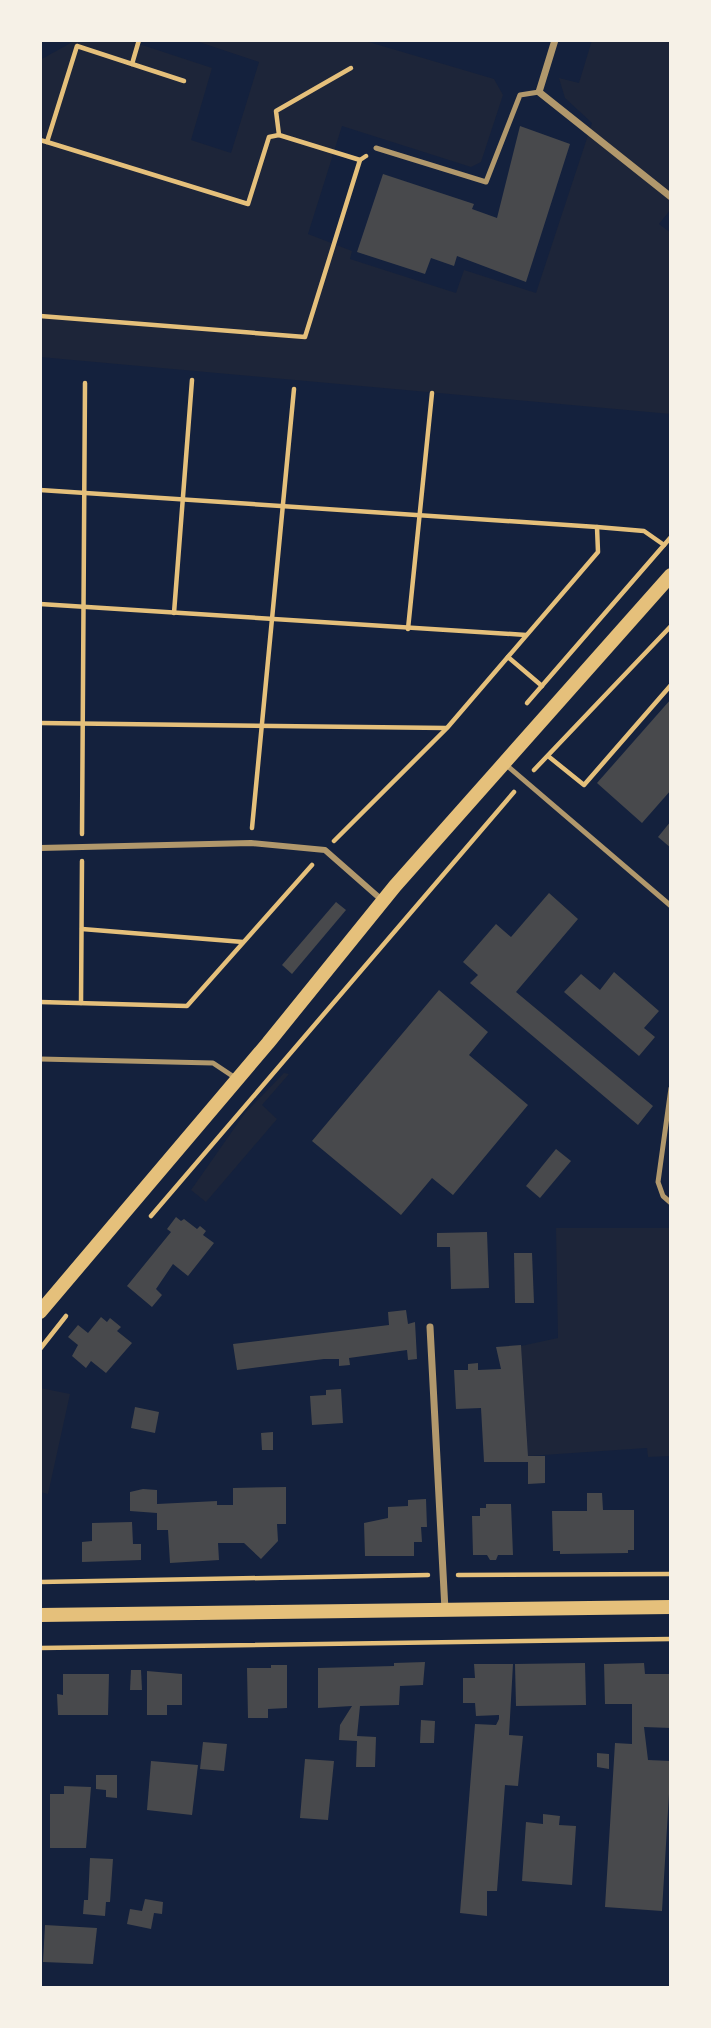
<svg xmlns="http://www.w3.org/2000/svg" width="711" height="2028" viewBox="0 0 711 2028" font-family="'Varela Round',sans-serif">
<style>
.green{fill:#1d2539}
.building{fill:#48494c}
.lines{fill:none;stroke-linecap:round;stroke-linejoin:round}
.path{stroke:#e5c07b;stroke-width:4.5}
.service{stroke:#b1986c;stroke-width:5}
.pedestrian{stroke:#b1986c;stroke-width:6}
.minor{stroke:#b1986c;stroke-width:7}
.secondary{stroke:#e5c07b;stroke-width:14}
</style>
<rect width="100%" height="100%" fill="#14213d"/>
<g class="green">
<path d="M76 40H127L212 68 191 140 231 153 259 62 193 40H362L494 79 503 95 481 162 471 167 342 126 308 234 352 251 350 259 456 293 464 270 536 293 592 123 565 98 559 78 579 83 592 40H671V209L659 224 671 233V414L40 357V60Z"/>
<path d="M284 1073 289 1074 262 1105 277 1119 206 1202 191 1190 245 1113Z"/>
<path d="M556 1228H671V1456L648 1457 647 1448 528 1456 521 1346 558 1338Z"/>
<path d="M40 1388 70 1394 48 1494 40 1492Z"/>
</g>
<g class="building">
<path d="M520 126 570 144 526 282 457 256 454 266 431 258 425 274 357 252 383 174 474 204 472 209 497 218Z"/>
<path d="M671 699V790L642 823 597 783Z"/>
<path d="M671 821V848L658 837Z"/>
<path d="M549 893 578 919 516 992 653 1106 638 1125 470 983 478 975 463 962 496 924 511 937Z"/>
<path d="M336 902 346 910 292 974 282 965Z"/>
<path d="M614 972 659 1011 644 1028 655 1037 639 1056 564 992 581 974 600 990Z"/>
<path d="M439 990 488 1032 469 1055 528 1105 453 1195 432 1178 401 1215 312 1141Z"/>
<path d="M556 1149 571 1161 540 1198 526 1186Z"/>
<path d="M176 1217 181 1221 184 1219 197 1229 200 1226 206 1231 203 1235 214 1243 188 1276 173 1264 156 1289 162 1295 152 1307 127 1286 171 1232 167 1229Z"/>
<path d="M487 1232 489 1288 451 1289 450 1247H437V1233Z"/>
<path d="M514 1253H532L534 1303H515Z"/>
<path d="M406 1310 408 1324 415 1322 417 1359 408 1360 407 1350 349 1358 350 1365 339 1366V1359H324L237 1370 233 1344 389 1325 388 1312Z"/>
<path d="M101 1317 107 1322 110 1318 121 1327 117 1331 132 1343 106 1373 91 1361 86 1368 72 1356 78 1345 68 1337 78 1325 88 1333Z"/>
<path d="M521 1345 528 1456H545V1483L528 1484V1462H484L481 1408 456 1409 454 1370H468V1364L478 1363V1370L501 1369 496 1347Z"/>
<path d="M341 1389 343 1423 312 1425 310 1396 326 1395V1390Z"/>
<path d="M135 1407 159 1412 155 1433 131 1428Z"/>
<path d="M273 1432V1450H262L261 1433Z"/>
<path d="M286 1487V1524H277L278 1541 261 1559 244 1543H218L219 1560 170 1563 168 1530H157V1513L130 1511V1492L143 1489 157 1490V1504L217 1501V1505H233V1488Z"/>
<path d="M587 1493H602L603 1510H634V1550H628V1553L560 1554V1551H553L552 1511H587Z"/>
<path d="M426 1499 427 1527H421L422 1542H414V1556H365L364 1523 388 1518V1507L408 1506V1500Z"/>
<path d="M486 1504H511L513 1555H498L496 1560H490L487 1555H473L472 1516H480V1508H486Z"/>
<path d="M132 1522 133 1544H141V1560L82 1562V1542L92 1541V1523Z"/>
<path d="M425 1662 423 1685 400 1686 399 1705 360 1706 357 1736 376 1737 375 1767H356L357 1741 339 1740 340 1725 352 1706 318 1708V1668L394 1666V1663Z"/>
<path d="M585 1663 586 1705 516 1706 515 1664Z"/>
<path d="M644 1663 645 1674H671V1728L644 1727 648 1760 671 1761 662 1911 605 1907 615 1743 632 1744V1704H605L604 1664Z"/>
<path d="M474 1664H513L509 1735 523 1736 518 1786 505 1785 497 1891H487V1916L460 1913 475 1724 496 1725 499 1719V1715L476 1716 475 1703H463V1678H475Z"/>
<path d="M271 1665H287V1708L268 1709V1718H248L247 1668H271Z"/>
<path d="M131 1670H141L142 1690H130Z"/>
<path d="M147 1671 182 1674V1705H167V1715H147Z"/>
<path d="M63 1674H109L108 1715H58L57 1694 63 1695Z"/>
<path d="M421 1720 435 1721 434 1743H420Z"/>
<path d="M203 1742 227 1744 224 1771 200 1769Z"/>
<path d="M597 1753 609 1754V1769L597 1767Z"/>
<path d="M305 1759 334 1761 328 1820 300 1818Z"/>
<path d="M151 1761 198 1765 192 1815 147 1810Z"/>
<path d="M96 1775H117V1798L106 1797V1790L96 1789Z"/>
<path d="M64 1786 91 1787 86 1848H50V1794H64Z"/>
<path d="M543 1814 560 1816 559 1825 576 1826 572 1885 522 1881 526 1822 543 1824Z"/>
<path d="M90 1858 113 1859 110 1902H106L105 1916 83 1914 84 1900H88Z"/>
<path d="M145 1899 163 1902 162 1914 154 1913 151 1929 127 1924 130 1909 142 1911Z"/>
<path d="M45 1925 97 1928 93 1964 43 1962Z"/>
</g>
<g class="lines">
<g class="path">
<path d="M139 40 132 64 184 81"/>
<path d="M132 64 77 46 47 142 248 204 269 137 279 135"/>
<path d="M351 68 276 111 279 135 360 160"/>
<path d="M40 140 47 142"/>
<path d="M40 316 305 337 360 160 366 156"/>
<path d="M40 490 597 527 644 531 664 545"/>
<path d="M40 604 526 635"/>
<path d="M174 613 192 380"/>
<path d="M408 629 432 393"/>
<path d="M508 657 542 686"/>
<path d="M527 703 671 537"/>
<path d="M40 723 446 728"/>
<path d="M548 756 584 785 671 685"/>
<path d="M534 770 671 626"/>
<path d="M252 828 294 389"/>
<path d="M82 834 85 383"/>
<path d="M334 841 447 728 598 552 597 527"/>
<path d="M82 929 243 942"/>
<path d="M40 1002 187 1006 312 865"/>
<path d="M81 1003 82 861"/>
<path d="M151 1216 514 792"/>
<path d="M40 1349 66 1316"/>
<path d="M458 1575 671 1574"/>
<path d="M40 1582 428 1575"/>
<path d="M40 1648 671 1639"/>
</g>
<g class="service">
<path d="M376 148 486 182 520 95 539 92"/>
<path d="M505 764 671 906"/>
<path d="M40 1059 213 1063 237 1079"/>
<path d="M671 1088 658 1182 663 1196 671 1203"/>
</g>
<path class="pedestrian" d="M40 848 251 843 325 850 383 901"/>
<g class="minor">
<path d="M555 40 539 92 671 197"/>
<path d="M430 1327 445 1610"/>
</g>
<g class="secondary">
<path d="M40 1312 268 1043 395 886 671 575"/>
<path d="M40 1615 671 1607"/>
</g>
</g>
<rect width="711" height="2028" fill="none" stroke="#f6f1e7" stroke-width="84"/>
</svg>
